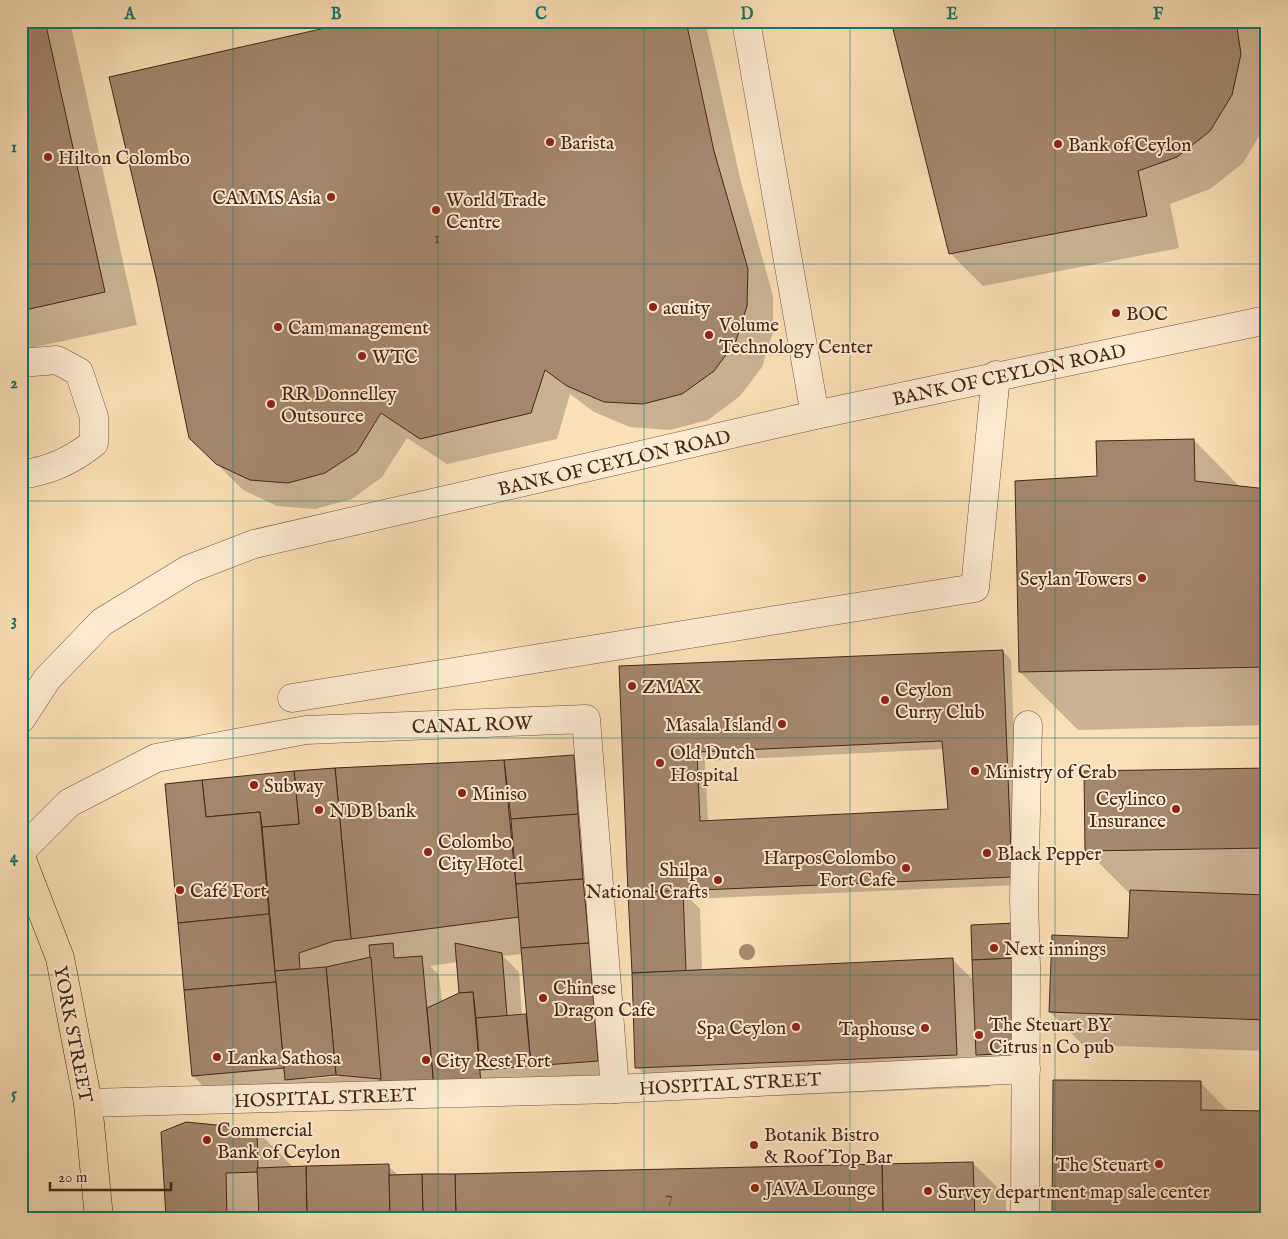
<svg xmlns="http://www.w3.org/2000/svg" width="1288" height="1239" viewBox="0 0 1288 1239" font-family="'IM FELL English',serif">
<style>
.shadow{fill:#0003;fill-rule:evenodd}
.building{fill:#a3876b;stroke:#442719;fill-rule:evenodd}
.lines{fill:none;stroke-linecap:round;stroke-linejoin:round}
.minor-casing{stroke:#725540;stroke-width:29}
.highway-casing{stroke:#442719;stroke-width:29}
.minor{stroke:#fcebd0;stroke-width:28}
.highway{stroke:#fae0b6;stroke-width:28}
.tree{fill:#a68b6e}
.grid{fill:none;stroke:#0f766e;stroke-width:1;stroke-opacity:0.55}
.poi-dot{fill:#8f2418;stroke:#fcebd0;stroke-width:2}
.labels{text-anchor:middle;stroke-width:4;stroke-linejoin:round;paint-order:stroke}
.number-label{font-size:16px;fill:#5c3f2e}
.poi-label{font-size:19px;fill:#442719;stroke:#fcebd0;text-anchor:start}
.street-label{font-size:19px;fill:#442719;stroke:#fcebd0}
.neatline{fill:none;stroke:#0f766e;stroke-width:2}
.grid-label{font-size:16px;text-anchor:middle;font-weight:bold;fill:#0f766e}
</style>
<rect width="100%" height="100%" fill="#fae0b6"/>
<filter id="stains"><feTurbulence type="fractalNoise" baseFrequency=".004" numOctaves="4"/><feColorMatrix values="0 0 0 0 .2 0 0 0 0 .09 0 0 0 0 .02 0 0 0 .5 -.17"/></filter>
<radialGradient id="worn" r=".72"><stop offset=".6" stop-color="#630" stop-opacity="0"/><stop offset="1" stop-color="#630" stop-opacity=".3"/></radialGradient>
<g class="shadow">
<path d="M21 21H70L137 325 21 350Z"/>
<path d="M361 21H705L740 178 773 296V332L762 367 740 396 708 420 670 430 630 427 594 412 570 394 557 439 447 464 407 438 382 477 352 499 315 509 277 506 243 490 190 437Z"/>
<path d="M893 21H1255L1267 45V116L1264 128 1243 163 1210 189 1170 204 1179 248 983 286 950 253Z"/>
<path d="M1194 440 1241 488 1267 491V725L1078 730 1020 672 1099 477Z"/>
<path d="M1003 651 1011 660 1020 885 690 899 700 909 702 971 953 960 974 981 1037 1070 989 1066 990 1087 669 1100 637 1067 620 667ZM944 749 949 810 708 821 705 761Z"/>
<path d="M573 756 591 774 623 1086 498 1101 400 1109 387 1096 219 1102 193 1076 167 785 335 769 505 762ZM523 954 528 1018 522 1016 519 972 503 956ZM458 962 461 993 442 1002 439 975 430 966ZM342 1073V1076L307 1079V1077Z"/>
<path d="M1267 769V1051L1083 1045 1050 1012 1129 939 1131 895 1086 850Z"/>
<path d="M1200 1082 1229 1112 1053 1218Z"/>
<path d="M256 1130 294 1168 388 1166 399 1176 973 1163 1006 1196V1218H167Z"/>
</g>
<g class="building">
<path d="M21 21H45L105 292 21 311Z"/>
<path d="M356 21H686L714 151 748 269 747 306 736 341 714 371 682 394 643 404 604 402 567 386 545 370 531 413 420 439 381 413 357 452 325 473 288 483 250 480 216 464 189 438 157 282 109 77Z"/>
<path d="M891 21H1236L1241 54 1232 95 1210 131 1177 157 1138 171 1147 216 949 254Z"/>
<path d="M1194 439 1195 481 1267 489V667L1019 672 1015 481 1097 476 1096 441Z"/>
<path d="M1003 650 1012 877 628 893 619 666ZM942 741 948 809 700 821 697 752Z"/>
<path d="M574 755 578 814 511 819 504 760Z"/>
<path d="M504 760 519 917 351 939 335 768Z"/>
<path d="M335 768 351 939 334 941 299 953 300 969 275 971 262 827 299 824 294 771Z"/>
<path d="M1267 768V848L1085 851 1084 771Z"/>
<path d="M294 771 299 824 262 827 260 812 206 817 202 780Z"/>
<path d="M202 780 206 817 260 812 269 914 178 923 165 784Z"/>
<path d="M578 814 583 879 516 884 511 819Z"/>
<path d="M583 879 589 943 521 948 516 884Z"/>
<path d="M683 890 686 971 632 973 628 893Z"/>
<path d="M1130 890 1267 895V1020L1049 1012 1052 935 1128 938Z"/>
<path d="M269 914 276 982 184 990 178 923Z"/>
<path d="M1015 923 1017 958 972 960 971 925Z"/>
<path d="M393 943 394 958 422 956 434 1087 381 1092 369 945Z"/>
<path d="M455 943 502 953 507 1016 476 1018 473 992 459 993Z"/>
<path d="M589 943 598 1061 531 1066 521 948Z"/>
<path d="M371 957 381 1079 336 1075 326 967Z"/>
<path d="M953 958 957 1055 635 1068 632 973Z"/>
<path d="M1017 958 1020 1053 976 1055 972 960Z"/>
<path d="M326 967 336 1075 285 1080 275 971Z"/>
<path d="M276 982 284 1068 192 1076 184 990Z"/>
<path d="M473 992 481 1084 434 1087 427 1008 459 993Z"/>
<path d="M526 1014 531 1066 480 1070 476 1018Z"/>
<path d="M1053 1080 1201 1081V1110L1267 1111V1218H1052Z"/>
<path d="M186 1122 257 1129 258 1172 226 1173 227 1218H166L161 1132Z"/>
<path d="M973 1162 975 1218H883L882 1164Z"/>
<path d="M389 1164 390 1218H307L306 1166Z"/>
<path d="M882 1164 883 1218H456L455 1174Z"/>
<path d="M306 1166 307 1218H259L257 1168Z"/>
<path d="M422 1174H455L456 1218H423Z"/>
<path d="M422 1174 423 1218H390L389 1175Z"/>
</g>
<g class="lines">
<g class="minor-casing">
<g id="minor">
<path d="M746 21 815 415"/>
<path d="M21 363 57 360 79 372 94 417V443C71 461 51 470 21 475"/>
<path d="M292 698 975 588 996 375"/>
<path d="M21 719 47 679 102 622 189 569 254 544 815 415 1267 320"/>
<path d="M21 851 69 803 156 758 306 730 586 719 615 1089"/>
<path d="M88 1103 615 1089 1026 1069"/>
<path d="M1025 1218 1026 966 1024 899 1028 725"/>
</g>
</g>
<g class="highway-casing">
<path id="highway" d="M21 857 60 958 88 1103 99 1218"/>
</g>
<use href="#minor" class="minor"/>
<use href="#highway" class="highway"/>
</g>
<circle class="tree" cx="747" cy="952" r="8"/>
<path class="grid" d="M233 21V1218M438 21V1218M644 21V1218M850 21V1218M1055 21V1218M21 264H1267M21 501H1267M21 738H1267M21 975H1267"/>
<g class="poi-dot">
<circle cx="550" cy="142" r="5"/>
<circle cx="1058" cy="144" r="5"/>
<circle cx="48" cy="157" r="5"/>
<circle cx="331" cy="197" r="5"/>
<circle cx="436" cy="210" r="5"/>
<circle cx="653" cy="307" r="5"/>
<circle cx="1116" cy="313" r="5"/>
<circle cx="278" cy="327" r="5"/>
<circle cx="709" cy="335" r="5"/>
<circle cx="362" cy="356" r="5"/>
<circle cx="271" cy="404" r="5"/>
<circle cx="1142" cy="578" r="5"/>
<circle cx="632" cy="686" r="5"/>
<circle cx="885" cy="700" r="5"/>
<circle cx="782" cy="724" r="5"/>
<circle cx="660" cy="763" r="5"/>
<circle cx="975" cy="771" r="5"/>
<circle cx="254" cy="785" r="5"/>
<circle cx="462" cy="793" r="5"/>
<circle cx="1176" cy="809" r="5"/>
<circle cx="319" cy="810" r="5"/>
<circle cx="428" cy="852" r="5"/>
<circle cx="987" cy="853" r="5"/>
<circle cx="906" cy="868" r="5"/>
<circle cx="718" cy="880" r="5"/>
<circle cx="180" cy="890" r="5"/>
<circle cx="994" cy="948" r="5"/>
<circle cx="543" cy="998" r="5"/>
<circle cx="796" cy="1027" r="5"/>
<circle cx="925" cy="1028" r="5"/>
<circle cx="979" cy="1035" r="5"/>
<circle cx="217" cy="1057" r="5"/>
<circle cx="426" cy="1060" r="5"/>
<circle cx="207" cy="1140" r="5"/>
<circle cx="754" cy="1145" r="5"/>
<circle cx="1159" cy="1164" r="5"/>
<circle cx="755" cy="1188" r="5"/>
<circle cx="928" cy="1191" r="5"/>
</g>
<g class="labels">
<g class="number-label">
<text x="437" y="243">1</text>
<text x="669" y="1202">7</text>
</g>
<g class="poi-label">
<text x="560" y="149">Barista</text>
<text x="1068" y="151">Bank of Ceylon</text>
<text x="58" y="164">Hilton Colombo</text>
<text x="321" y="204" text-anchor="end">CAMMS Asia</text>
<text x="446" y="206">World Trade<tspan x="446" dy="22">Centre</tspan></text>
<text x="663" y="314">acuity</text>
<text x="1126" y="320">BOC</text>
<text x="719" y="331">Volume<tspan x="719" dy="22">Technology Center</tspan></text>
<text x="288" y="334">Cam management</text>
<text x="372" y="363">WTC</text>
<text x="281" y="400">RR Donnelley<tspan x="281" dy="22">Outsource</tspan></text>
<text x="1132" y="585" text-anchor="end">Seylan Towers</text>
<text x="642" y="693">ZMAX</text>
<text x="895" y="696">Ceylon<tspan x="895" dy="22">Curry Club</tspan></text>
<text x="772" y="731" text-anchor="end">Masala Island</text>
<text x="670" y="759">Old Dutch<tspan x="670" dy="22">Hospital</tspan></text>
<text x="985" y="778">Ministry of Crab</text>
<text x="264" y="792">Subway</text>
<text x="472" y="800">Miniso</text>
<text x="1166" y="805" text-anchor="end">Ceylinco<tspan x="1166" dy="22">Insurance</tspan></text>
<text x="329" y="817">NDB bank</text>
<text x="438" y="848">Colombo<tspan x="438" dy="22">City Hotel</tspan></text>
<text x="997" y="860">Black Pepper</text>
<text x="896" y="864" text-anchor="end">HarposColombo<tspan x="896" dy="22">Fort Cafe</tspan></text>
<text x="708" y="876" text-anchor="end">Shilpa<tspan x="708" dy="22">National Crafts</tspan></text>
<text x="190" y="897">Café Fort</text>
<text x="1004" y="955">Next innings</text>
<text x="553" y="994">Chinese<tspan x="553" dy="22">Dragon Cafe</tspan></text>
<text x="989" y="1031">The Steuart BY<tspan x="989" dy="22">Citrus n Co pub</tspan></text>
<text x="786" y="1034" text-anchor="end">Spa Ceylon</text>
<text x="915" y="1035" text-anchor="end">Taphouse</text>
<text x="227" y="1064">Lanka Sathosa</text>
<text x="436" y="1067">City Rest Fort</text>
<text x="217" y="1136">Commercial<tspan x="217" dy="22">Bank of Ceylon</tspan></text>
<text x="764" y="1141">Botanik Bistro<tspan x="764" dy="22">&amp; Roof Top Bar</tspan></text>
<text x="1149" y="1171" text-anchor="end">The Steuart</text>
<text x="765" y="1195">JAVA Lounge</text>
<text x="938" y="1198">Survey department map sale center</text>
</g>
<g class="street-label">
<text transform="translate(1009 374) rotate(-12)" y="7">BANK OF CEYLON ROAD</text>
<text transform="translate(614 462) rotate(-13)" y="7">BANK OF CEYLON ROAD</text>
<text transform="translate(472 724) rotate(-2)" y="7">CANAL ROW</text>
<text transform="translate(74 1034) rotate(79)" y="7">YORK STREET</text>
<text transform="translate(730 1083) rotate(-3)" y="7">HOSPITAL STREET</text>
<text transform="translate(325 1097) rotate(-2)" y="7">HOSPITAL STREET</text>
</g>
</g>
<rect width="1288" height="1239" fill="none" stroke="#fae0b6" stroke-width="55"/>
<path d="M50 1182v8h121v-8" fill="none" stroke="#442719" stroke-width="2.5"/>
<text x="58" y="1182" font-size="15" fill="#442719" stroke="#fcebd0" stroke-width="4" paint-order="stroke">20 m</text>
<rect x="28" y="28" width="1232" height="1184" class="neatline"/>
<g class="grid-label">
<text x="130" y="19">A</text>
<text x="336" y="19">B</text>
<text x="541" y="19">C</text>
<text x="747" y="19">D</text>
<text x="952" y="19">E</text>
<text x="1158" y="19">F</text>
<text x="14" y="152">1</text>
<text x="14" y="388">2</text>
<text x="14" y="625">3</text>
<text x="14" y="862">4</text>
<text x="14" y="1099">5</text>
</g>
<rect width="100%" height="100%" filter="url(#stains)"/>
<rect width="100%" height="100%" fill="url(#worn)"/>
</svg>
